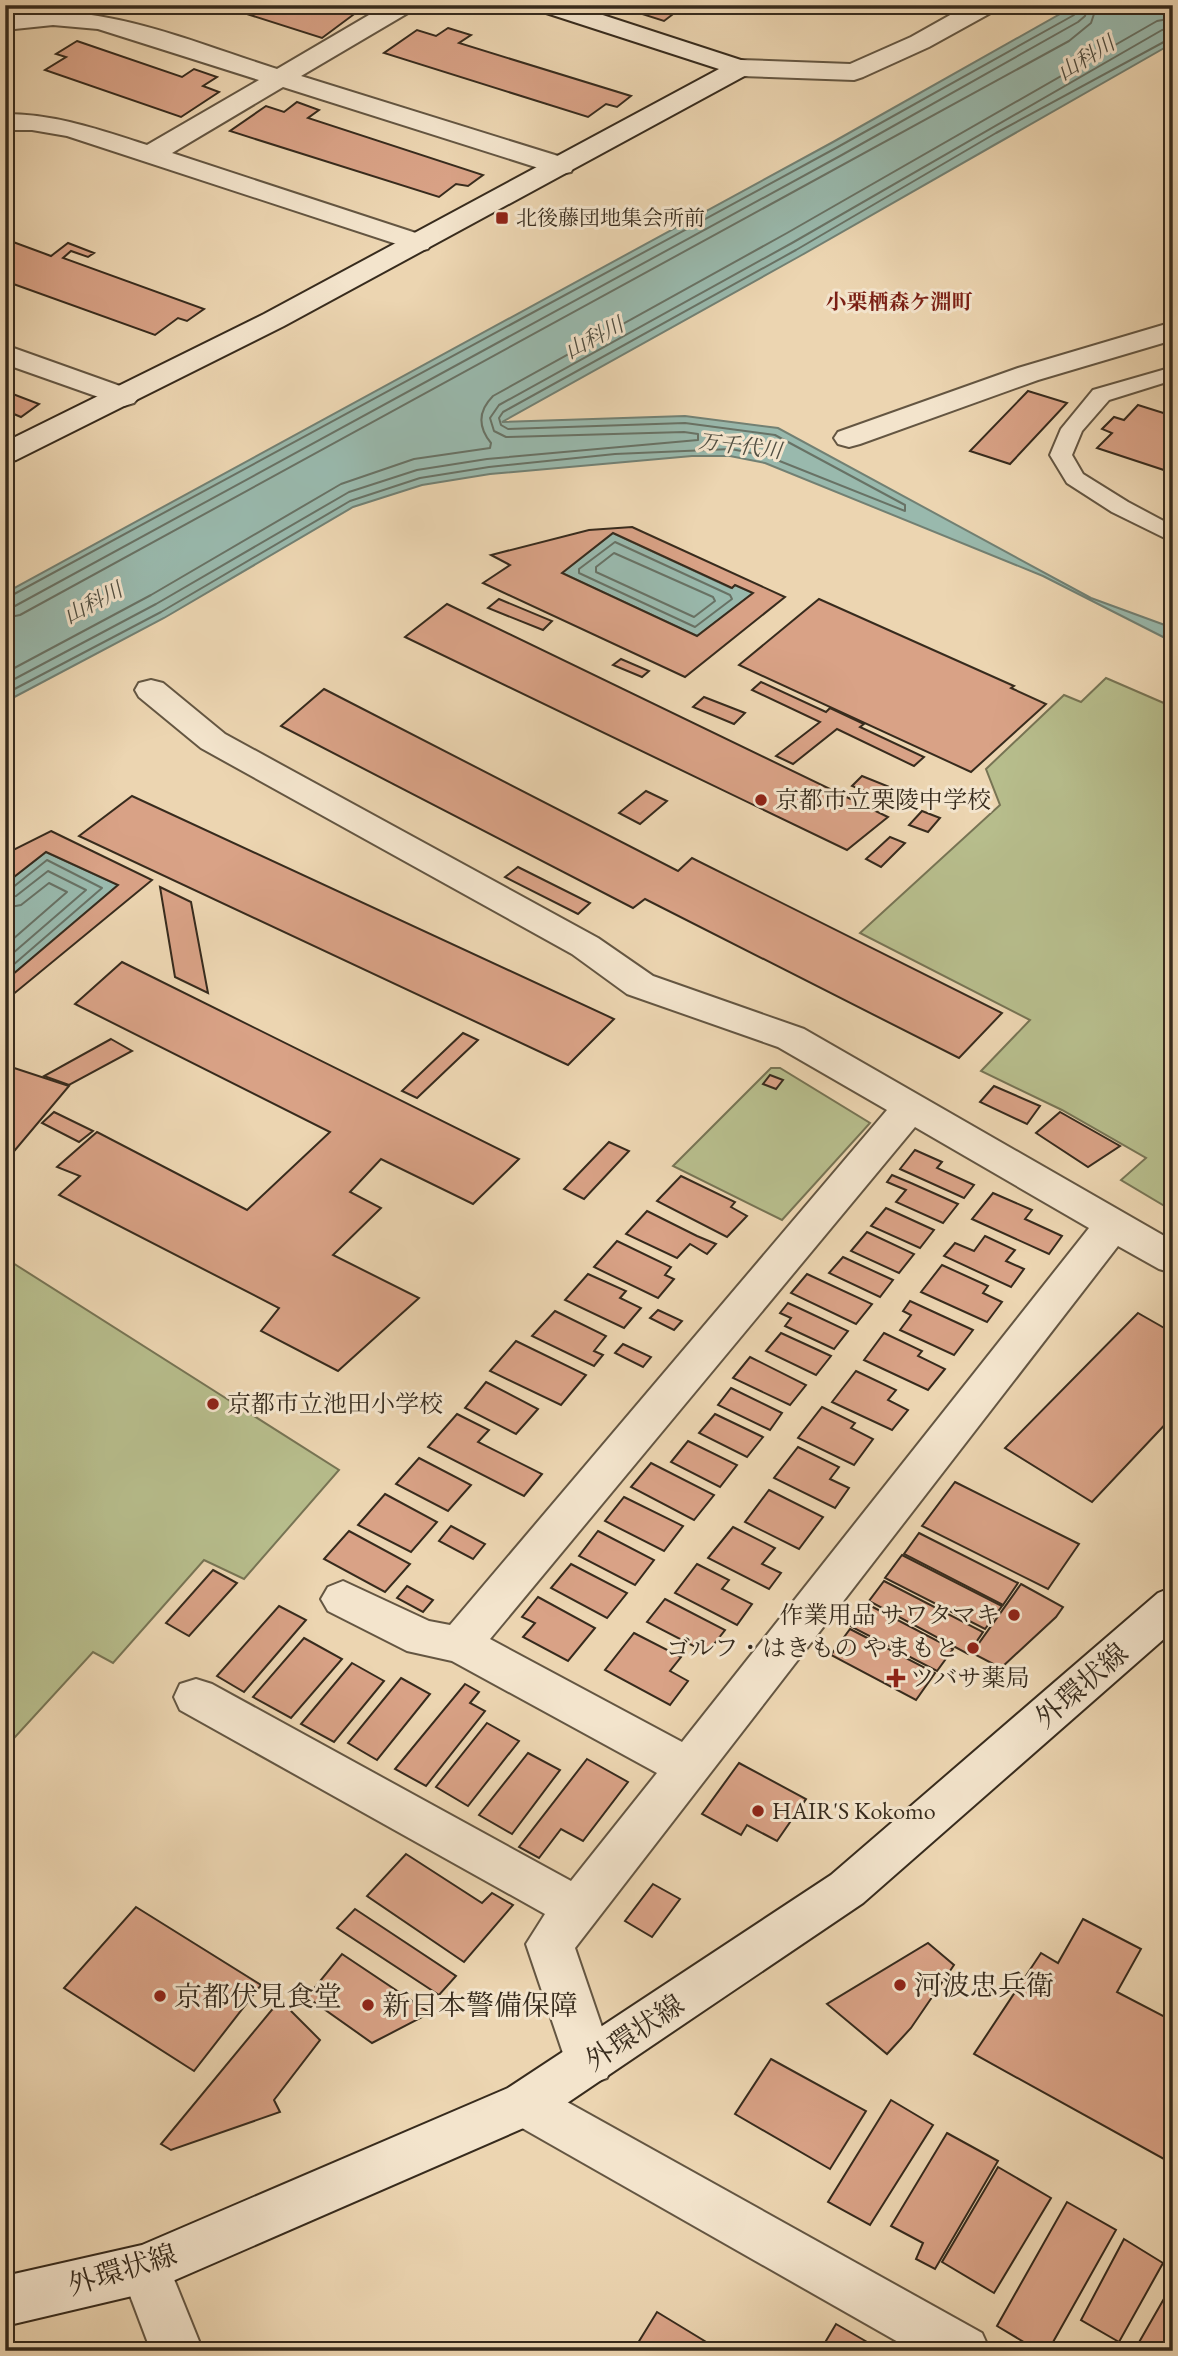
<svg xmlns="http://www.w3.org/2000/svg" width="1178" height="2356" viewBox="0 0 1178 2356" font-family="'EB Garamond','Noto Serif JP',serif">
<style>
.green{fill:#b7bd8c;stroke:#777454;stroke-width:2}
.water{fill:#99b9ad;stroke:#728073;stroke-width:2}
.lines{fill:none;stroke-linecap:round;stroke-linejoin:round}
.shore{stroke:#687265;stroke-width:2}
.building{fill:#d9a286;stroke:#372b1d;stroke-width:2;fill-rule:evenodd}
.lane-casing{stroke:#645642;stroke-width:4}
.street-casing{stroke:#645642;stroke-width:4}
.secondary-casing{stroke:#372b1d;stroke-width:4}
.lane{fill:#f3e4cc;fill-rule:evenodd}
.street{fill:#f3e4cc;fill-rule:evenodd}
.secondary{fill:#f3e4cc;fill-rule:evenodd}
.poi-dot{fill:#8f2418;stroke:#f3e4cc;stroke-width:2.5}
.labels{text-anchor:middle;stroke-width:6;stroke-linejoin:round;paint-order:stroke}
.far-water-label{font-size:21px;font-style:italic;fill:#504e41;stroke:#f3e4cc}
.far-poi-label{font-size:21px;fill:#372b1d;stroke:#f3e4cc;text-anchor:start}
.far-neighbourhood-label{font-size:21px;font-weight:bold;fill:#7a1f14;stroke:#f3e4cc}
.poi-label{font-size:24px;fill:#372b1d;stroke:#f3e4cc;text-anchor:start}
.near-street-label{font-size:28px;fill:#372b1d;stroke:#f3e4cc}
.near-poi-label{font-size:28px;fill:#372b1d;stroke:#f3e4cc;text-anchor:start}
</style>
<rect width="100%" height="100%" fill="#ecd5b1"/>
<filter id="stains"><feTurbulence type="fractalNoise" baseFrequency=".00286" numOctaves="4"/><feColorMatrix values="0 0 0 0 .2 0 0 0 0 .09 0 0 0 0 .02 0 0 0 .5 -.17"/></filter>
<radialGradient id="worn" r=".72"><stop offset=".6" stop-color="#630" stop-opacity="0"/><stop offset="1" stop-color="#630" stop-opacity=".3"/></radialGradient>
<g class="green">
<path d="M1106 678 1173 707V1211L1121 1180 1146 1158 1062 1110 981 1071 1030 1020 860 933 1000 805 986 769 1064 695 1081 702Z"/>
<path d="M771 1068H780L870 1123 782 1220 673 1166Z"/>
<path d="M5 1258 339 1470 244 1579 204 1560 113 1663 93 1652 5 1748Z"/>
</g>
<g class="water">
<path d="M1076 5H1173V43L800 256 502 422 685 416 778 428 1091 598 1173 628V642L1043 576 765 463 730 456H692L490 474 422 485 353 507 164 618 5 702V593L833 142Z"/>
<path d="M613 533 731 588 735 585 753 593 697 636 562 573Z"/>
<path d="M46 852 118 885 5 981V884Z"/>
</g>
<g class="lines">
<g class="shore">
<path d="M615 542 730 595 732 599 695 627 579 573V569Z"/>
<path d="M614 553 713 597 715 601 694 617 596 572V567Z"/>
<path d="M5 599 836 148 1074 15 1078 5"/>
<path d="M5 608 15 606 840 156 1078 22 1085 16 1087 5"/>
<path d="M5 618 20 615 1069 41 1091 23 1097 5"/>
<path d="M5 673 151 595 341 484 414 459 490 448 491 443C478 427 478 411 493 396L787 233 1157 21 1173 18"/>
<path d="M5 684 156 604 349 492 417 470 487 459 698 440V434L684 432 506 437 494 431 490 418 499 405 792 243 1162 30 1173 28"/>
<path d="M5 694 161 612 350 501 420 478 489 467 615 454 731 449 767 456 905 511V505L775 435 685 423 508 429 501 425 499 418 503 412 796 250 996 133 1173 37"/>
<path d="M5 889 12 888 47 860 102 888 5 972"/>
<path d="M5 898 16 896 48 871 86 890 5 960"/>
<path d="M5 908 21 905 49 883 67 892 5 946"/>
</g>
</g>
<g class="building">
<path d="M219 5H352L347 9 357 12 322 38Z"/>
<path d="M614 5H685L664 21Z"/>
<path d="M448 28 471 35 459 43 631 96 617 107 606 104 588 117 384 53 417 30 436 36Z"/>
<path d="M77 41 182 77 194 69 217 77 203 86 219 92 181 117 45 70 66 57 56 54Z"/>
<path d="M297 102 319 110 308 118 483 175 468 186 456 184 439 197 230 131 266 106 284 112Z"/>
<path d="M5 239 51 256 68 243 94 253 88 257 71 251 63 258 204 309 187 321 178 318 155 335 5 281Z"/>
<path d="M5 391 39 404 21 417 9 412 5 415Z"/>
<path d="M1028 391 1067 403 1010 464 970 451Z"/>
<path d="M1138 405 1173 416V473L1097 448 1112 433 1102 429 1114 417 1124 420Z"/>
<path d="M632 527 785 597 685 677 483 583 510 565 491 555 589 530ZM613 533 732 588 735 585 753 593 697 636 562 573Z"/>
<path d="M499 599 552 621 543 630 488 608Z"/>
<path d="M819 599 1014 686 1011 688 1046 704 971 772 739 665Z"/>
<path d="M447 604 888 817 847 850 405 637Z"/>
<path d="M621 659 649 671 642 677 613 665Z"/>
<path d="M761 682 826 712 830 708 864 724 860 727 924 757 914 766 837 729 793 764 776 756 820 722 752 690Z"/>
<path d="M324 689 678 871 692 858 1002 1013 959 1058 645 899 633 908 281 726Z"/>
<path d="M704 697 745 713 734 724 693 707Z"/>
<path d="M862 776 902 792 891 802 852 786Z"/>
<path d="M646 791 667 801 640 824 619 813Z"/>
<path d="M132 796 614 1019 568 1065 79 836Z"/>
<path d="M922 811 940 818 928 832 909 825Z"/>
<path d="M51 831 152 880 5 1001V981L118 885 46 852 5 884V854Z"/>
<path d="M890 837 905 843 881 867 866 859Z"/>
<path d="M518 867 590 903 578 914 505 877Z"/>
<path d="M160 887 191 902 208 993 175 977Z"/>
<path d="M122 962 519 1159 473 1204 381 1159 350 1192 381 1208 333 1255 419 1298 338 1371 261 1331 279 1308 59 1195 80 1176 57 1167 97 1132 247 1210 330 1132 75 1004Z"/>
<path d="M463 1033 478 1040 417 1098 402 1091Z"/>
<path d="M111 1039 132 1051 69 1085 44 1076Z"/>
<path d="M5 1065 69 1086 5 1162Z"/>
<path d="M770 1075 783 1080 776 1089 763 1084Z"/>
<path d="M994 1086 1040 1106 1027 1124 980 1102Z"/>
<path d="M54 1112 93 1131 79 1142 42 1123Z"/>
<path d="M1060 1112 1120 1146 1088 1167 1036 1133Z"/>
<path d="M609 1142 629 1151 584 1199 564 1189Z"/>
<path d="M915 1150 942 1162 937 1168 974 1185 964 1198 900 1169Z"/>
<path d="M892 1175 911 1183 958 1204 943 1223 896 1202 906 1190 887 1182Z"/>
<path d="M681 1176 735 1202 731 1207 747 1216 727 1237 657 1201Z"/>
<path d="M993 1193 1032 1210 1025 1219 1062 1236 1049 1254 972 1219Z"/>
<path d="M886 1208 934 1230 920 1248 871 1226Z"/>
<path d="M647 1211 697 1236 716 1244 707 1254 690 1244 677 1258 626 1234Z"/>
<path d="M867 1232 914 1254 899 1273 851 1251Z"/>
<path d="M985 1236 1015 1250 1006 1261 1024 1269 1011 1287 944 1256 955 1243 974 1251Z"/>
<path d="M617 1241 671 1267 665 1275 674 1279 658 1298 594 1267Z"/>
<path d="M843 1257 893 1280 880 1297 829 1273Z"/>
<path d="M942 1265 988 1286 983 1293 1002 1302 987 1322 921 1292Z"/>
<path d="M588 1274 626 1291 620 1298 641 1308 624 1328 565 1300Z"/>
<path d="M807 1274 872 1304 856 1324 791 1293Z"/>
<path d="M910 1301 973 1330 954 1355 900 1330 911 1315 903 1311Z"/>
<path d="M788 1303 799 1308 848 1331 834 1349 785 1326 791 1318 780 1313Z"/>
<path d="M658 1310 682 1321 674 1330 650 1318Z"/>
<path d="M555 1311 606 1336 594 1351 603 1355 594 1366 532 1336Z"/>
<path d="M1138 1313 1173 1333V1416L1092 1502 1005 1448Z"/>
<path d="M781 1333 831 1356 816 1375 766 1351Z"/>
<path d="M884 1333 922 1351 918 1356 945 1369 928 1390 864 1360Z"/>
<path d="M516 1341 586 1375 561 1405 490 1371Z"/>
<path d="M623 1344 651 1357 643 1367 615 1353Z"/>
<path d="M750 1357 806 1385 790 1405 733 1378Z"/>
<path d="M856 1371 896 1390 888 1400 908 1410 892 1430 832 1402Z"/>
<path d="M486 1382 538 1409 516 1434 465 1408Z"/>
<path d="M731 1388 782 1413 770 1430 718 1405Z"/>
<path d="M822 1407 855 1423 851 1428 873 1439 854 1465 798 1438Z"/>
<path d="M457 1414 489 1430 478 1442 542 1474 524 1496 428 1447Z"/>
<path d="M715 1414 763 1437 747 1457 699 1433Z"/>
<path d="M688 1441 737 1465 720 1487 671 1462Z"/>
<path d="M798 1447 839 1467 830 1479 849 1488 835 1508 774 1478Z"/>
<path d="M419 1458 471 1485 448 1511 396 1484Z"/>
<path d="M651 1463 714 1495 694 1520 631 1487Z"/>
<path d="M955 1482 1079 1544 1048 1589 922 1526Z"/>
<path d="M769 1490 823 1517 799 1549 745 1522Z"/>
<path d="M385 1494 437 1522 411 1552 358 1525Z"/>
<path d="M624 1497 683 1526 664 1551 605 1521Z"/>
<path d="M451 1526 485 1544 473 1559 439 1541Z"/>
<path d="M733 1527 775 1548 762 1564 781 1573 769 1589 708 1558Z"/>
<path d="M349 1531 410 1564 385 1592 324 1559Z"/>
<path d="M598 1531 654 1560 635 1585 579 1556Z"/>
<path d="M919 1533 1018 1583 1003 1605 904 1554Z"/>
<path d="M902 1555 1002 1606 985 1629 885 1578Z"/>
<path d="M571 1564 627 1593 607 1618 551 1588Z"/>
<path d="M697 1564 729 1580 722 1589 752 1604 737 1625 675 1593Z"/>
<path d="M213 1570 237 1583 189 1636 166 1623Z"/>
<path d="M884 1581 983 1632 968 1654 869 1601Z"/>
<path d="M1021 1584 1063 1607 1056 1617 1001 1668 972 1653Z"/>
<path d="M407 1586 433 1600 423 1612 397 1598Z"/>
<path d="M538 1597 595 1628 568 1661 523 1637 535 1623 522 1617Z"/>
<path d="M665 1599 725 1630 707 1653 647 1622Z"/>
<path d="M867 1604 953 1649 937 1671 850 1626Z"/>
<path d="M279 1606 306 1620 244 1692 217 1676Z"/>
<path d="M850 1629 935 1673 916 1700 831 1655Z"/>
<path d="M634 1633 681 1657 670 1671 688 1681 670 1705 605 1670Z"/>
<path d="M304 1638 342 1659 291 1718 253 1697Z"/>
<path d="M352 1663 384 1681 334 1742 301 1724Z"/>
<path d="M401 1678 430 1694 377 1760 348 1743Z"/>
<path d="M465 1684 479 1692 470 1703 485 1711 426 1786 395 1769Z"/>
<path d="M487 1723 519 1741 468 1806 436 1787Z"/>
<path d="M528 1753 560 1770 512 1834 479 1815Z"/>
<path d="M587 1759 628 1782 583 1841 561 1829 539 1858 519 1847Z"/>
<path d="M739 1763 806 1799 777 1841 747 1825 741 1835 702 1814Z"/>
<path d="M406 1854 482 1903 492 1893 513 1905 464 1962 367 1896Z"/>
<path d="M653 1884 680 1899 652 1937 625 1921Z"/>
<path d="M136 1907 261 1985 194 2071 64 1988Z"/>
<path d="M355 1909 456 1976 439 1995 337 1928Z"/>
<path d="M1083 1919 1141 1949 1117 1992 1173 2021V2164L974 2054 1041 1953 1058 1963Z"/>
<path d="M928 1943 954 1965 911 2028 887 2054 827 2004Z"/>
<path d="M342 1954 430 2013 372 2043 307 1997Z"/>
<path d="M280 2000 320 2040 274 2100 280 2112 171 2150 161 2144Z"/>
<path d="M771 2059 866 2111 830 2169 735 2114Z"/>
<path d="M891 2100 933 2125 870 2225 828 2202Z"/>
<path d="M947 2133 998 2161 935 2269 916 2259 923 2243 891 2226Z"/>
<path d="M998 2167 1051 2198 994 2293 942 2262Z"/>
<path d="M1067 2202 1116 2230 1048 2351H1039L997 2326Z"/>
<path d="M1124 2239 1163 2263 1119 2342 1081 2320Z"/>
<path d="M1173 2283V2351H1134Z"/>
<path d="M657 2312 721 2351H633Z"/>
<path d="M836 2324 881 2350 820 2351Z"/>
</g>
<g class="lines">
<g class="lane-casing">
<path id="lane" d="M1173 367V380L1109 400 1082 431 1072 455 1083 474 1128 502 1173 526V542L1112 512 1067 483 1050 455 1061 429 1093 390Z"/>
</g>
<g class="street-casing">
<g id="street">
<path d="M386 5H416L413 10 301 76 571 160 574 166 571 172 561 174 551 172 283 87 172 153 428 237 432 243 428 249 418 251 67 136 32 130H5V114C56 114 100 130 147 145L259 80 98 29 53 25 5 30V14C99 0 189 41 277 69Z"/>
<path d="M968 5H999L996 10 929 47 863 77 854 80 741 76 732 73 728 68 732 63 741 60 850 64 911 37Z"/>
<path d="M1173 322V340L1038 380 860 444 849 447 838 444 834 438 838 432 1018 368Z"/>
<path d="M5 345 134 391 139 397 134 403 124 406 5 364Z"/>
<path d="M151 680 163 683 225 734 598 938 653 976 804 1029 1173 1241V1273L1159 1269 1118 1246 575 1948 614 2062 607 2078 590 2084 573 2078 566 2062 526 1944 545 1914 180 1710 174 1697 180 1684 196 1679 212 1684 571 1881 657 1773 452 1661 407 1651 328 1611 321 1599 328 1587 343 1581 429 1621 450 1625 887 1110 778 1047 627 994 572 954 201 748 139 697 135 690 139 683ZM915 1127 1089 1228 682 1742 490 1639Z"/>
<path d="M525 2081 542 2088 982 2333 990 2351H914L508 2120 500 2104 508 2088Z"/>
<path d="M145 2245 163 2252 203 2351H151L120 2269 127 2252Z"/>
</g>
</g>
<g class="secondary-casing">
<g id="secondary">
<path d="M534 5H572L750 63 754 68 750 73 284 326 16 460 5 463V442L264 314 719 69 537 10Z"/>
<path d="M1173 1587V1631L863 1903 542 2120 145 2293 5 2326V2276L142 2245 508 2088 831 1875 1158 1593Z"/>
</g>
</g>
<use href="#lane" class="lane"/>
<use href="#street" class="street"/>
<use href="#secondary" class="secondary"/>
</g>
<g class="poi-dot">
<rect x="495" y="211" width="14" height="14" rx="3.5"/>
<circle cx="761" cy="800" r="7"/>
<circle cx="213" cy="1404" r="7"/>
<circle cx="1014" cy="1615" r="7"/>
<circle cx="973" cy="1648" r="7"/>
<path d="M892.5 1667.5h7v7h7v7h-7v7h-7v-7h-7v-7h7z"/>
<circle cx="758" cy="1811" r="7"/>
<circle cx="900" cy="1985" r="7"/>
<circle cx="160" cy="1996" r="7"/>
<circle cx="368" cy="2005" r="7"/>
</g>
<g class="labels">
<g class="far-water-label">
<text transform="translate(1086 58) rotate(-32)" y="7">山科川</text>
<text transform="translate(594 338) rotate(-28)" y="7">山科川</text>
<text transform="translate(740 446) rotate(7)" y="7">万千代川</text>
<text transform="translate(93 603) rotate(-28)" y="7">山科川</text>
</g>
<g class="far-poi-label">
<text x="516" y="225">北後藤団地集会所前</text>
</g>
<g class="far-neighbourhood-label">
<text x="899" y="309">小栗栖森ケ淵町</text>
</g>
<g class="poi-label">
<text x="775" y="808">京都市立栗陵中学校</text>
<text x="227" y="1412">京都市立池田小学校</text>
<text x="1000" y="1623" text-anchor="end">作業用品 サワタマキ</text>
<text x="959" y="1656" text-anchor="end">ゴルフ・はきもの やまもと</text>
<text x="910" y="1686">ツバサ薬局</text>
<text x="772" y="1819">HAIR'S Kokomo</text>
</g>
<g class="near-street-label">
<text transform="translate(1081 1685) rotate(-41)" y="10">外環状線</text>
<text transform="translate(634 2032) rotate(-34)" y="10">外環状線</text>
<text transform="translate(122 2269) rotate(-17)" y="10">外環状線</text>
</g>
<g class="near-poi-label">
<text x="914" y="1995">河波忠兵衛</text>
<text x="174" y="2006">京都伏見食堂</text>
<text x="382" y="2015">新日本警備保障</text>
</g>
</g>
<rect width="1178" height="2356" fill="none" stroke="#ecd5b1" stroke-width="28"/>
<rect x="7" y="7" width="1164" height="2342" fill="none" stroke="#372b1d" stroke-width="3.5"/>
<rect x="14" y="14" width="1150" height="2328" fill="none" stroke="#372b1d" stroke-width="2"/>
<rect width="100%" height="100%" filter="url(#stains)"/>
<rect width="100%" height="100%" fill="url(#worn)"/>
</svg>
